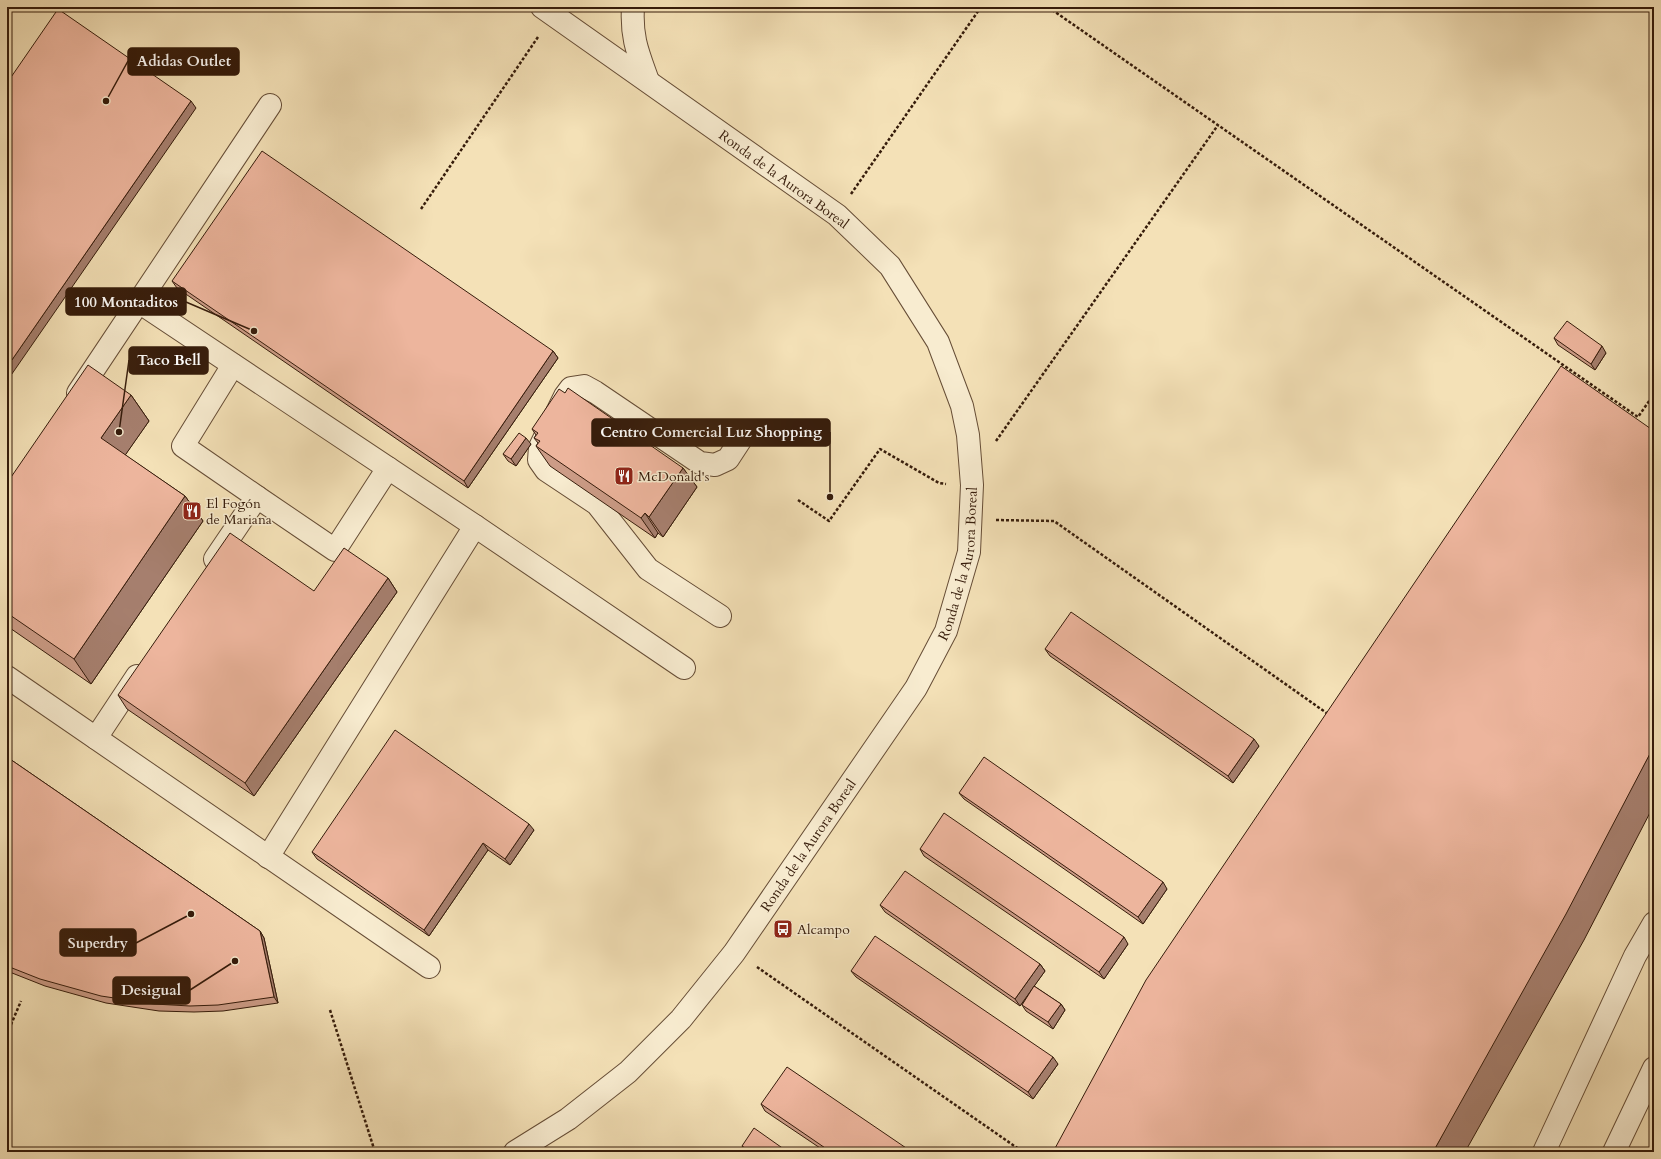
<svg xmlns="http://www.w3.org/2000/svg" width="1661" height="1159" viewBox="0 0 1661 1159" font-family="Cardo,serif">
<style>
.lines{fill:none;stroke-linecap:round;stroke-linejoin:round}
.minor-casing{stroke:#664d36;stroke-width:24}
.path{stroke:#361c0b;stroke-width:2.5;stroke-dasharray:3 2;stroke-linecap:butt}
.minor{stroke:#f8ecd0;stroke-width:22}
.wall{fill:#cc9c87;stroke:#361c0b}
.shaded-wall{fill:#a67f6e;stroke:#361c0b}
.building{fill:#edb59d;stroke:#361c0b}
.labels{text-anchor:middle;stroke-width:3;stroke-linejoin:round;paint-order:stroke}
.street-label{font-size:14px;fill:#361c0b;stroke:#f8ecd0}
.poi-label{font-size:14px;fill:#361c0b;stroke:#f8ecd0;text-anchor:start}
.leader{fill:none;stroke:#361c0b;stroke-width:1.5}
.callout-dot{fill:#361c0b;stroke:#f8ecd0;stroke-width:1.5}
.callout{fill:#361c0b;stroke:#361c0b;stroke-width:1.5}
.callout-label{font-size:15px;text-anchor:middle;font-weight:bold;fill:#fff}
</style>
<rect width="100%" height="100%" fill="#f4e1b7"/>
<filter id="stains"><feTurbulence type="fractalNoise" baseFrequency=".005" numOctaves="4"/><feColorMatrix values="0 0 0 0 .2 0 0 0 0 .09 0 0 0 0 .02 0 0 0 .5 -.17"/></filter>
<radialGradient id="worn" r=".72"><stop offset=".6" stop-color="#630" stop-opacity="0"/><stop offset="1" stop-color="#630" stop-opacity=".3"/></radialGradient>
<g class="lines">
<g class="minor-casing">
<g id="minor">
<path d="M633 7C631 38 638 53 648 81"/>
<path d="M139 302 475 526 684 668"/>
<path d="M233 365 183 446 257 497"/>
<path d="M78 393 270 105"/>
<path d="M215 559 257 497 335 550 388 468"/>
<path d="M720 616 648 569 597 504 546 470 539 460 540 447 565 396 571 388 584 386 595 392 700 463 715 465 728 459 745 433"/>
<path d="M7 677 429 967"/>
<path d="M96 738 137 676"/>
<path d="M268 857 475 526"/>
<path id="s1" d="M515 1152 568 1119 628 1072 681 1019 734 953 916 688 946 631 969 552 972 485 968 435 962 406 938 342 890 266 837 215 542 7"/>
<path d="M1544 1152 1635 956 1654 923"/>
<path d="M1614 1152 1654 1068"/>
</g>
</g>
<g class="path">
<path d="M1048 7 1638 417 1654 394"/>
<path d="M851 194 981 7"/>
<path d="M421 209 538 37"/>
<path d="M996 441 1218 125"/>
<path d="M798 500 829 521 880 449 939 483 946 484"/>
<path d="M996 520 1054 521 1328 714"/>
<path d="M757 967 1023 1152"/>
<path d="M330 1010 375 1152"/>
<path d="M7 1034 21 1001"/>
</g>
<use href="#minor" class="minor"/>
</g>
<g class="wall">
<path d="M172 281 553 351 558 358 468 488 177 288Z"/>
<path d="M1554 338 1606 353 1595 370 1558 345Z"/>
<path d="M131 395 149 421 125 455 185 496 203 521 91 684 7 626V483Z"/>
<path d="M532 429 683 468 697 487 663 537 658 533 655 538 550 466 536 446 538 443 534 438 536 435Z"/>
<path d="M531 444 516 466 508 461 503 454Z"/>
<path d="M388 578 397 592 254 796 127 709 118 695Z"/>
<path d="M1045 649 1259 746 1233 783 1050 656Z"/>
<path d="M7 757 260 931 264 938 278 1003 223 1011 194 1012 159 1011 106 1003 45 986 7 971Z"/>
<path d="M959 793 1167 889 1143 924 964 799Z"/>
<path d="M534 830 510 865 488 850 429 936 317 859 312 852Z"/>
<path d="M920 849 1128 944 1104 979 924 856Z"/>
<path d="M880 905 1040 964 1045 971 1034 986 1061 1004 1065 1010 1053 1029 1026 1011 1022 1005 1032 989 1020 1006 885 912Z"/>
<path d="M851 971 1058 1064 1033 1099 856 977Z"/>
<path d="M761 1104 912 1152H826L765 1111Z"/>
<path d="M742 1146 788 1152H746Z"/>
</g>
<g class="shaded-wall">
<path d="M191 101 196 108 7 381V367Z"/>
<path d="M1602 346 1606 353 1595 370 1591 364Z"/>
<path d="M553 351 558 358 468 488 464 481Z"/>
<path d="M131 395 149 421 119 464 101 438Z"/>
<path d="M526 438 531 444 516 466 511 459Z"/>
<path d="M683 468 697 487 663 537 649 517Z"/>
<path d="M185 496 203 521 91 684 74 659Z"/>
<path d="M645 513 658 533 655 538 641 518Z"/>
<path d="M388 578 397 592 254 796 245 783Z"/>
<path d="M1254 739 1259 746 1233 783 1228 776Z"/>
<path d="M1654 746V805L1584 940 1465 1152H1433Z"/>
<path d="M529 824 534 830 510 865 505 859Z"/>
<path d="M483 843 488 850 429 936 424 930Z"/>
<path d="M1163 882 1167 889 1143 924 1138 917Z"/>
<path d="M260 931 264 938 278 1003 274 997Z"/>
<path d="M1124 937 1128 944 1104 979 1099 972Z"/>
<path d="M1040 964 1045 971 1020 1006 1015 999Z"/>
<path d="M1061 1004 1065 1010 1053 1029 1048 1022Z"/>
<path d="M1053 1057 1058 1064 1033 1099 1028 1092Z"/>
</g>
<g class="building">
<path d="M58 9 191 101 7 367V83Z"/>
<path d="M262 151 553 351 464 481 172 281Z"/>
<path d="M1567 321 1602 346 1591 364 1554 338Z"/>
<path d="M88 365 131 395 101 438 185 496 74 659 7 613V483Z"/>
<path d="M1561 366 1654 431V746L1566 914 1433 1152H1053L1146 980Z"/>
<path d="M568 388 683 468 649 517 645 513 641 518 536 446 540 441 534 438 538 433 532 429 559 389 565 393Z"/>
<path d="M519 433 526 438 511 459 503 454Z"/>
<path d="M230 533 314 591 344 548 388 578 245 783 118 695Z"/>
<path d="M1071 612 1254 739 1228 776 1045 649Z"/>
<path d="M395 730 529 824 505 859 483 843 424 930 312 852Z"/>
<path d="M7 757 260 931 274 997 218 1005 190 1006 154 1004 101 996 40 979 7 966Z"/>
<path d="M984 757 1163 882 1138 917 959 793Z"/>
<path d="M944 813 1124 937 1099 972 920 849Z"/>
<path d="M905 871 1040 964 1015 999 880 905Z"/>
<path d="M875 936 1053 1057 1028 1092 851 971Z"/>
<path d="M1034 986 1061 1004 1048 1022 1022 1005Z"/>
<path d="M787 1067 912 1152H831L761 1104Z"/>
<path d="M754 1128 788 1152H751L742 1146Z"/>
</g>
<defs>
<g id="restaurant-square" transform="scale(1)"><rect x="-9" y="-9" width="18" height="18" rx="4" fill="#8f2418" stroke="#f8ecd0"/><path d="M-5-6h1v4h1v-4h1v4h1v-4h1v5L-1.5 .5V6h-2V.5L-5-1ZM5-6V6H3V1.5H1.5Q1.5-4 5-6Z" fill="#fff"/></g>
<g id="bus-square" transform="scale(1)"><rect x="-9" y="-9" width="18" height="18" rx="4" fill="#8f2418" stroke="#f8ecd0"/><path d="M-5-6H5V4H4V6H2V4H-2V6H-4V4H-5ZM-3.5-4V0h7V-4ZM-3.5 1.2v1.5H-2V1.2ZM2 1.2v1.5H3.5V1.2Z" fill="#fff"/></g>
</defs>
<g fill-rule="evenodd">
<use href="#restaurant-square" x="624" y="476"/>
<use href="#restaurant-square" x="192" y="511"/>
<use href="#bus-square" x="783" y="929"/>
</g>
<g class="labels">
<g class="street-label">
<text transform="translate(784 179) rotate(36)" y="5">Ronda de la Aurora Boreal</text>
<text dy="5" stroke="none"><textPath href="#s1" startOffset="753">Ronda de la Aurora Boreal</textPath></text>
<text dy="5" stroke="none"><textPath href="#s1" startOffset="429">Ronda de la Aurora Boreal</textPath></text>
</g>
<g class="poi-label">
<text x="638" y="481">McDonald's</text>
<text x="206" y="508">El Fogón<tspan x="206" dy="16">de Mariana</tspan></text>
<text x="797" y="934">Alcampo</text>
</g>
</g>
<path class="leader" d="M106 101L128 61M254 331L186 302M119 432L129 360M830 497L830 432M191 914L136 943M235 961L190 990"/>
<g class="callout-dot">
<circle cx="106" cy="101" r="4"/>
<circle cx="254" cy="331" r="4"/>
<circle cx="119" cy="432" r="4"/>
<circle cx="830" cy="497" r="4"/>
<circle cx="191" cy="914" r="4"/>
<circle cx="235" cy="961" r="4"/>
</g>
<g class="callout">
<rect x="128" y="48" width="111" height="27" rx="4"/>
<rect x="66" y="288" width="120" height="27" rx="4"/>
<rect x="129" y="347" width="79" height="27" rx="4"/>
<rect x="592" y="419" width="238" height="27" rx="4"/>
<rect x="60" y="929" width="76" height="27" rx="4"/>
<rect x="113" y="977" width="77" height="27" rx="4"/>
</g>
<g class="callout-label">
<text x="184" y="66">Adidas Outlet</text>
<text x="126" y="307">100 Montaditos</text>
<text x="169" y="365">Taco Bell</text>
<text x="711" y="437">Centro Comercial Luz Shopping</text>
<text x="98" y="948">Superdry</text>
<text x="151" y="995">Desigual</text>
</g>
<rect width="1661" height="1159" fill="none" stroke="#f4e1b7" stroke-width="24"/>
<rect x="8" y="8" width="1645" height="1143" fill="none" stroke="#361c0b" stroke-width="2"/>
<rect x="12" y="12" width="1637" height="1135" fill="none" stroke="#361c0b"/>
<rect width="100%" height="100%" filter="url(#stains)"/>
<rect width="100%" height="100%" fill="url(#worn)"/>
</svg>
